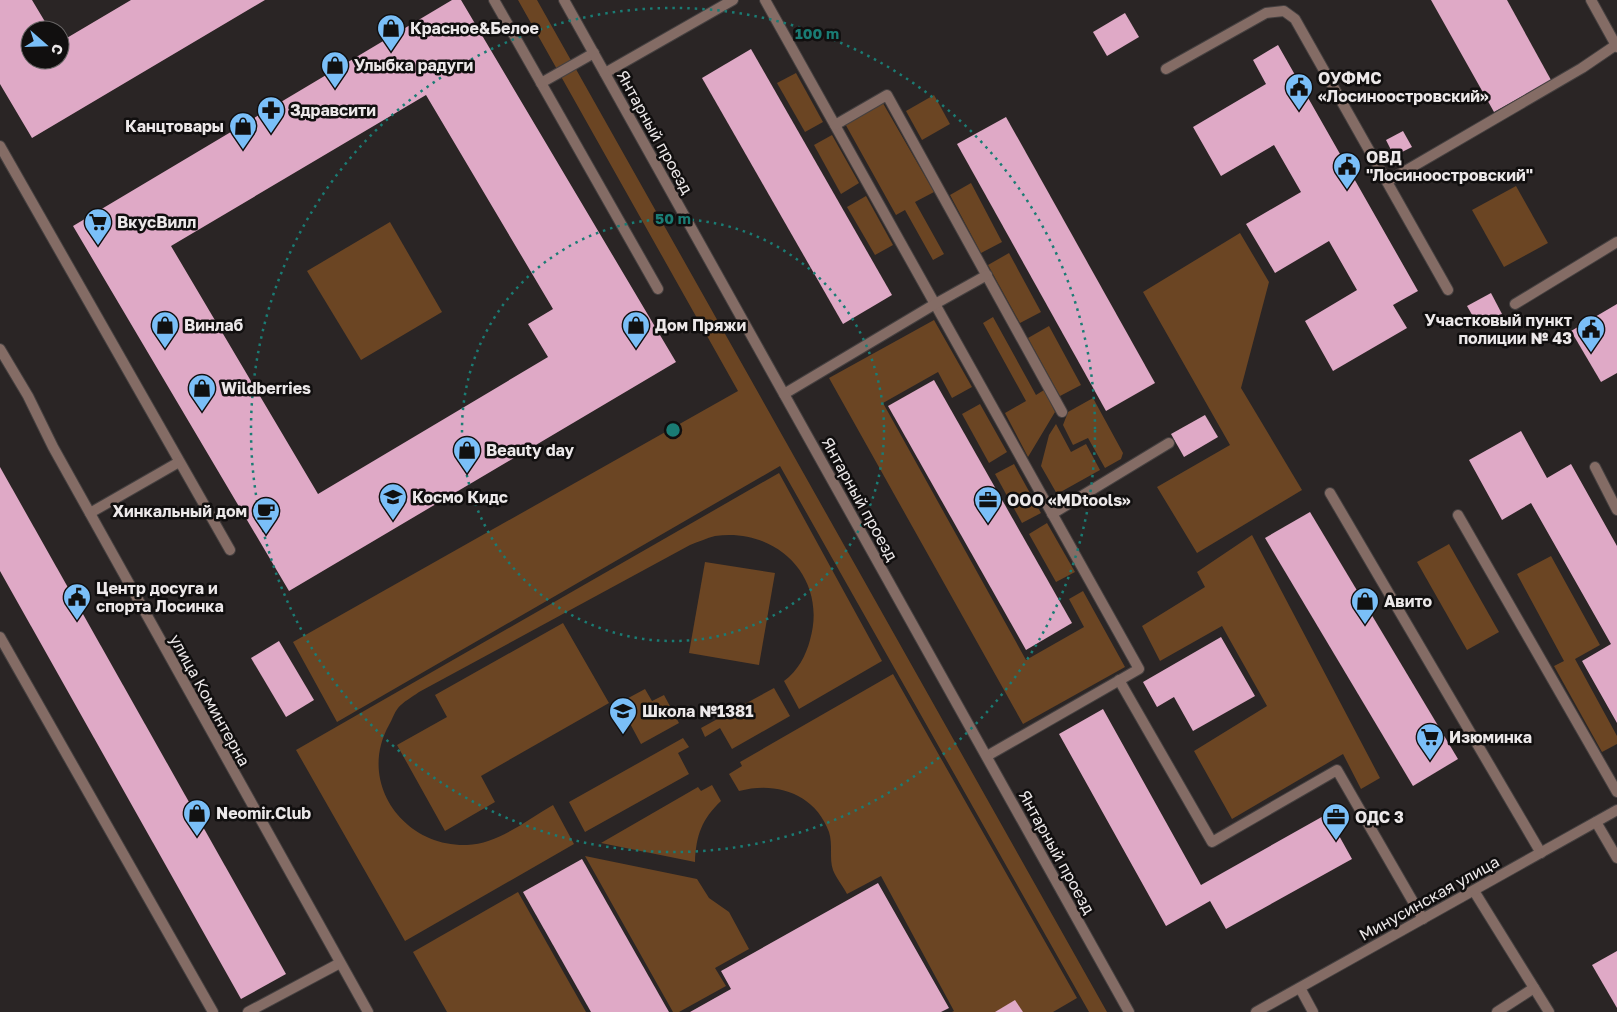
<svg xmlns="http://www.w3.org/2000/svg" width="1617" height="1012" viewBox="0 0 1617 1012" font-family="'Golos Text',sans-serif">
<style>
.green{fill:#6b4523}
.building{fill:#dfa9c6;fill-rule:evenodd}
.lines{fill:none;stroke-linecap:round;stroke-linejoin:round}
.service-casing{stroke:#454040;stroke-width:12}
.minor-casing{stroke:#454040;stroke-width:12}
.tertiary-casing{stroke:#454040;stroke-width:12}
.service{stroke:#846c65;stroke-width:10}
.minor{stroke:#846c65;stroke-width:10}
.tertiary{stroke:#846c65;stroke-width:10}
.ring{fill:none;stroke:#1a7c74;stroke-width:2.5;stroke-dasharray:2.5 5}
.labels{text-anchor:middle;stroke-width:5;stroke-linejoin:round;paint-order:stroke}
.poi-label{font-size:16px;font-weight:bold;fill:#ece8e9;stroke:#110f0f;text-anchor:start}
.street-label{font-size:16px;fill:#ece8e9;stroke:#110f0f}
.centre{fill:#1a7c74;stroke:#110f0f;stroke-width:2.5}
.ring-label{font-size:15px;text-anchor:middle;font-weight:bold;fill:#1a7c74;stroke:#110f0f;stroke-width:5;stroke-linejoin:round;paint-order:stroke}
</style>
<rect width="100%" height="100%" fill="#2a2525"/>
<g class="green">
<path d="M518 0H537L1107 1012H1089L780 466 337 722 293 642 738 391Z"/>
<path d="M796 73 823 122 805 132 777 83Z"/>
<path d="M934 95 950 124 922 140 906 111Z"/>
<path d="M880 98 934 192 915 202 944 254 933 260 905 210 896 215 843 120Z"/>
<path d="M832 135 859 183 841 194 814 145Z"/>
<path d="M971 183 1002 242 981 253 950 195Z"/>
<path d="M1516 186 1548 243 1504 267 1472 210Z"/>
<path d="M866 196 893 245 875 255 847 207Z"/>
<path d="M390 222 442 312 361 360 307 271Z"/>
<path d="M1240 233 1269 282 1241 388 1302 490 1197 553 1157 487 1230 445 1143 292Z"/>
<path d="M1009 253 1041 312 1020 323 988 265Z"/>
<path d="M993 317 1036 395 1044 390 1055 412 1028 457 1005 413 1026 401 983 323Z"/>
<path d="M934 320 972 387 952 398 938 372 883 403 1026 660 1084 627 1069 599 1083 591 1125 667 1023 724 829 378Z"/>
<path d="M1049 326 1081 385 1060 396 1028 338Z"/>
<path d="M1093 398 1123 453 1121 459 1105 468 1088 438 1073 445 1063 425 1068 412Z"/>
<path d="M980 404 1007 452 989 463 962 414Z"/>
<path d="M1056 424 1071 452 1086 444 1100 470 1057 494 1041 466 1049 435Z"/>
<path d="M1014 464 1041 513 1022 523 995 474Z"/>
<path d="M779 473 882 661 799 709 784 681C798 671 806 655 810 640 828 578 777 527 715 536 707 538 698 542 690 545L419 692C412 697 403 702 398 708 394 713 392 720 389 725 357 782 403 847 467 845 498 844 527 820 553 805L574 844 405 941 296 750Z"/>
<path d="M1047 523 1075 572 1056 582 1029 534Z"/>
<path d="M1252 535 1380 778 1361 789 1343 754 1232 819 1194 751 1267 706 1222 626 1160 661 1142 626 1205 587 1197 572Z"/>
<path d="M1449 544 1499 632 1467 650 1417 562Z"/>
<path d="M1551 556 1600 645 1575 659 1617 736V744L1602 752 1554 666 1564 661 1517 574Z"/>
<path d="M705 562 775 573 759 665 689 653Z"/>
<path d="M563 623 609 703 481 776 495 802 445 831 397 745 447 717 435 695Z"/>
<path d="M893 674 1077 998 1053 1012H952L954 1011 881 876 847 894C843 886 836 878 833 870 829 859 833 844 829 832 815 793 775 781 739 791L729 774 742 766 740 762Z"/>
<path d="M774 688 790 716 732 749 720 728 705 737 701 728Z"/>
<path d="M645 689 652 701 664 695 679 723 641 744 619 703Z"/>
<path d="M683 738 689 747 678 753 689 774 585 832 569 802Z"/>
<path d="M712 785 721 801C702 819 696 835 695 862L601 843 698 787 701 791Z"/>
<path d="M585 856 697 879 709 898 729 912 749 949 715 968 726 986 679 1012H673Z"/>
<path d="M518 892 586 1012H447L413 952Z"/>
</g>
<g class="building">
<path d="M0 0H32L50 30H30V60H60V42L131 0H265L32 138 0 84Z"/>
<path d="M452 0H461L676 362 289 591 73 226ZM426 95 553 309 528 324 548 357 318 494 171 246Z"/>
<path d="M1431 0H1507L1551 80 1494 112Z"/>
<path d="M1125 13 1139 37 1107 56 1093 32Z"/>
<path d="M1278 45 1418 291 1393 305 1407 328 1333 371 1305 321 1357 290 1329 241 1275 273 1246 224 1301 192 1274 145 1221 176 1193 127 1266 84 1253 60Z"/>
<path d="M751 49 892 295 843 324 702 78Z"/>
<path d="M1006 117 1155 383 1106 411 957 144Z"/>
<path d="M1403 131 1412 147 1394 156 1386 140Z"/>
<path d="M1491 293 1502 314 1479 327 1467 306Z"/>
<path d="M1617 304V373L1601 382 1571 331Z"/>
<path d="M934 380 1072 623 1026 650 888 406Z"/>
<path d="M1205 415 1218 437 1184 457 1171 434Z"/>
<path d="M1521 431 1547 478 1571 464 1617 546V723L1582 661 1611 644 1531 503 1502 520 1469 460Z"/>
<path d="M0 467 286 974 241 999 0 571Z"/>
<path d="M1310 512 1458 759 1413 786 1265 538Z"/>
<path d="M1221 637 1255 696 1193 731 1174 697 1157 707 1143 682Z"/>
<path d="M279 641 314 700 286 717 251 658Z"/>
<path d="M1103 709 1201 885 1327 814 1352 859 1226 929 1210 901 1166 926 1059 734Z"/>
<path d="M582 859 669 1012H591L523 892Z"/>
<path d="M878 883 949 1008 941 1012H690L731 989 721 971Z"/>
<path d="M1617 951V1008L1592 965Z"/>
<path d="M1015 1000 1023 1012H995Z"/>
</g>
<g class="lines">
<g class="service-casing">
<g id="service">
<path d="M494 0 658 289"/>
<path d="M765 0 1139 669 987 756"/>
<path d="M1166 69 1266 13 1284 11 1295 19 1448 290"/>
<path d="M605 73 733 0"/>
<path d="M541 83 594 53"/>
<path d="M835 125 887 95 1062 412"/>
<path d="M0 146 230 550"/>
<path d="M1388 181 1582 68 1616 45"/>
<path d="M1515 304 1617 242"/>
<path d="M784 394 935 304 987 275"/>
<path d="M1595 467 1617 510"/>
<path d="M1330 493 1541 853"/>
<path d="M90 513 179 462"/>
<path d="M1052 514 1169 443"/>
<path d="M1458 515 1617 792"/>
<path d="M0 637 213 1012"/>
<path d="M1119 680 1212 842 1337 770 1423 919"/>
<path d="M1596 822 1617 858"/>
<path d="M1474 891 1549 1012"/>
<path d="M1300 988 1313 1012"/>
<path d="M248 1012 340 963"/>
<path d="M1497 1012 1534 988"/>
</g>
</g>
<g class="minor-casing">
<path id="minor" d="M564 0 1129 1012"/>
</g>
<g class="tertiary-casing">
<g id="tertiary">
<path d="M1591 0 1617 47"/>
<path d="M0 349 28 396 53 447 368 1012"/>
<path d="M1256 1012 1617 810"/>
</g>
</g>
<use href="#service" class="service"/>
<use href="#minor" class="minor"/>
<use href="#tertiary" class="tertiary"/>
</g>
<g class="ring">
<circle cx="673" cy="430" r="211"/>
<circle cx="673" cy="430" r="422"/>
</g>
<defs>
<g id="shop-pin" transform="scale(1.4375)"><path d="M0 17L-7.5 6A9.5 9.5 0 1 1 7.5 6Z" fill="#7abff8" stroke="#110f0f"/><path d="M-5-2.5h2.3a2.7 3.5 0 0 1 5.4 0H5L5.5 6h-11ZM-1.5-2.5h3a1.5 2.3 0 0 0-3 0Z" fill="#111"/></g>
<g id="civic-pin" transform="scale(1.4375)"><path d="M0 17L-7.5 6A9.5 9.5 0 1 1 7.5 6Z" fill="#7abff8" stroke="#110f0f"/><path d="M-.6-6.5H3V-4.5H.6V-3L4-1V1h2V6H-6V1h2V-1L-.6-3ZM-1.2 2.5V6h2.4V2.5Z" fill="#111"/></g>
<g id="pharmacy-pin" transform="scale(1.4375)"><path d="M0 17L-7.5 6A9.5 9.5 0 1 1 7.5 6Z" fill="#7abff8" stroke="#110f0f"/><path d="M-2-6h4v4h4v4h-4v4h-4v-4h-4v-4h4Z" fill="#111"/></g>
<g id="supermarket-pin" transform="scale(1.4375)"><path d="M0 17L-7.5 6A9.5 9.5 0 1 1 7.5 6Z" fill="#7abff8" stroke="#110f0f"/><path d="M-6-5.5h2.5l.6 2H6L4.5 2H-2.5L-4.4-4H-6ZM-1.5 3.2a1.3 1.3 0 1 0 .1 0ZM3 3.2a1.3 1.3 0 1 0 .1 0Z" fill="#111"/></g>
<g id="school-pin" transform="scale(1.4375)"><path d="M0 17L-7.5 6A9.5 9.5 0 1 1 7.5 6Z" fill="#7abff8" stroke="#110f0f"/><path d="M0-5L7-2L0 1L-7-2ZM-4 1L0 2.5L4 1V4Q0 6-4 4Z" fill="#111"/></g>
<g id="office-pin" transform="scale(1.4375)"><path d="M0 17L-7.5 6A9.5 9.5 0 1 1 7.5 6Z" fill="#7abff8" stroke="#110f0f"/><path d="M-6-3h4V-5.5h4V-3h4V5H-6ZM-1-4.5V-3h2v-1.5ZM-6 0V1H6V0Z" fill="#111"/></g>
<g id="cafe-pin" transform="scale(1.4375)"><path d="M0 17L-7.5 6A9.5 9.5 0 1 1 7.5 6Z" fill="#7abff8" stroke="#110f0f"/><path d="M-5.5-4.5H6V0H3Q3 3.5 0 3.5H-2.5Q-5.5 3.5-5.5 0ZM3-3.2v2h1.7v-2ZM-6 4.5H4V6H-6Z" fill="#111"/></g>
</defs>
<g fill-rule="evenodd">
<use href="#shop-pin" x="391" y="28"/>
<use href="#shop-pin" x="335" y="65"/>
<use href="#civic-pin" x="1299" y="87"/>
<use href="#pharmacy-pin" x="271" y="110"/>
<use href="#shop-pin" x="243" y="126"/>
<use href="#civic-pin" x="1347" y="166"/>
<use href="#supermarket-pin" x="98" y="222"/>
<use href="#shop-pin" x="165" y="325"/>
<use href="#shop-pin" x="636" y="325"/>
<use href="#civic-pin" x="1591" y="329"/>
<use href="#shop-pin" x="202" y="388"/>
<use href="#shop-pin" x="467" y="450"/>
<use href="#school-pin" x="393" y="497"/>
<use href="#office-pin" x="988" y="500"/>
<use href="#cafe-pin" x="266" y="511"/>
<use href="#civic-pin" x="77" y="597"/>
<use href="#shop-pin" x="1365" y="601"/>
<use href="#school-pin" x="623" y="711"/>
<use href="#supermarket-pin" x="1430" y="737"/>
<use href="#shop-pin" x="197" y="813"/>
<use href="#office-pin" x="1336" y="817"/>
</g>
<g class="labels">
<g class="poi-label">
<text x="410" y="34">Красное&amp;Белое</text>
<text x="354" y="71">Улыбка радуги</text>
<text x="1318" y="84">ОУФМС<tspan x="1318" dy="18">«Лосиноостровский»</tspan></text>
<text x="290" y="116">Здравсити</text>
<text x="224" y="132" text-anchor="end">Канцтовары</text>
<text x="1366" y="163">ОВД<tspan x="1366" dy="18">"Лосиноостровский"</tspan></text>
<text x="117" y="228">ВкусВилл</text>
<text x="1572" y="326" text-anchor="end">Участковый пункт<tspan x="1572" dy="18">полиции № 43</tspan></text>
<text x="184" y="331">Винлаб</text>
<text x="655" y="331">Дом Пряжи</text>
<text x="221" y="394">Wildberries</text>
<text x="486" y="456">Beauty day</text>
<text x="412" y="503">Космо Кидс</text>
<text x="1007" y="506">ООО «MDtools»</text>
<text x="247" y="517" text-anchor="end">Хинкальный дом</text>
<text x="96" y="594">Центр досуга и<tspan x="96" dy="18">спорта Лосинка</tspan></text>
<text x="1384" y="607">Авито</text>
<text x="642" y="717">Школа №1381</text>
<text x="1449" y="743">Изюминка</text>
<text x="216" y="819">Neomir.Club</text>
<text x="1355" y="823">ОДС 3</text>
</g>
<g class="street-label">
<text transform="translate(655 132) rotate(61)" y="6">Янтарный проезд</text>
<text transform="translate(860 499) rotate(61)" y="6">Янтарный проезд</text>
<text transform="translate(210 700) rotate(61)" y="6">улица Коминтерна</text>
<text transform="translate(1057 852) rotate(61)" y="6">Янтарный проезд</text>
<text transform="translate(1429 898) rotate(-29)" y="6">Минусинская улица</text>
</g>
</g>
<circle cx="673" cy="430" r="8" class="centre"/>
<g class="ring-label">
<text x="817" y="39">100 m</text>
<text x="673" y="224">50 m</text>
</g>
<g transform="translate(45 45) rotate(110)"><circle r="24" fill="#110f0f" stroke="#696666"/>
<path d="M0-4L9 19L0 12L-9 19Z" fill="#7abff8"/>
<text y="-8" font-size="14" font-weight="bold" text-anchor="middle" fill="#ece8e9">С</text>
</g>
</svg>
